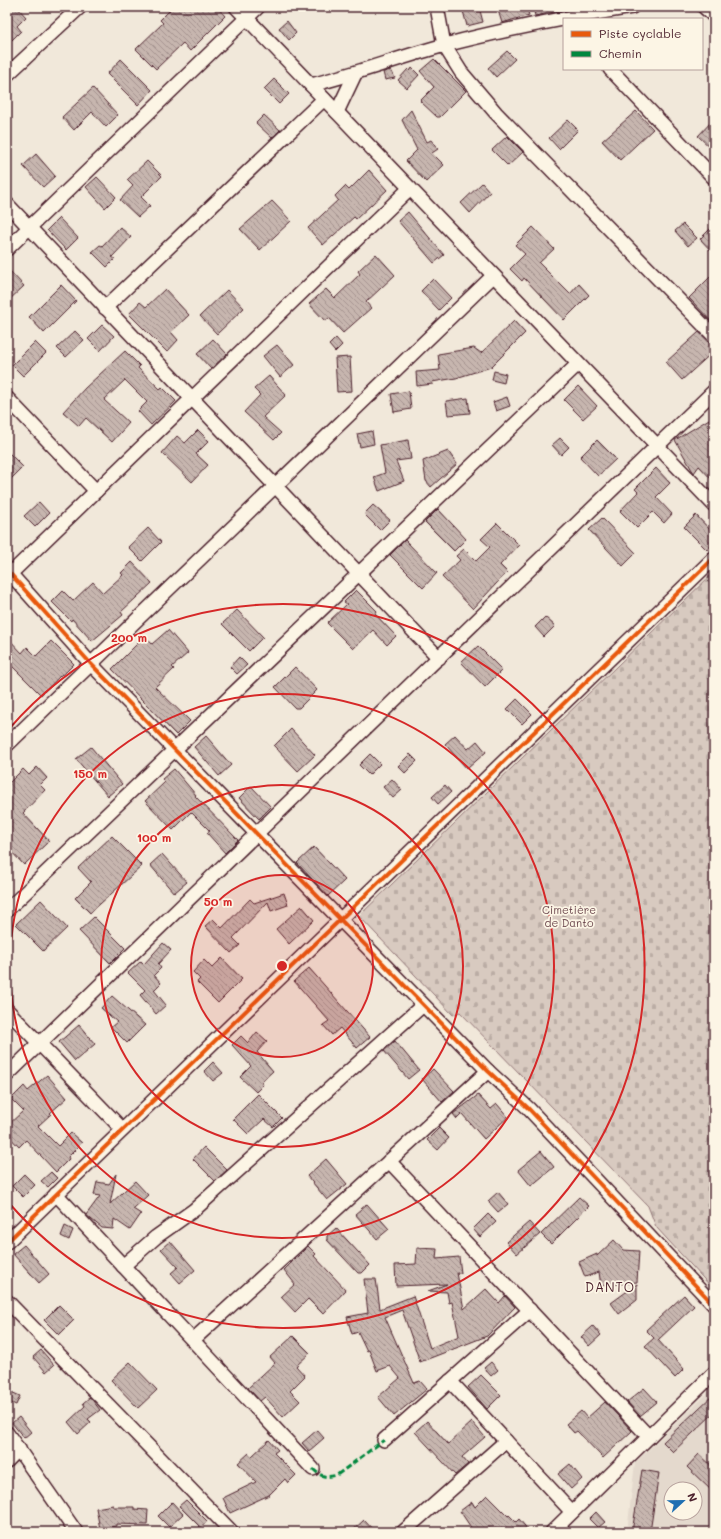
<svg xmlns="http://www.w3.org/2000/svg" width="721" height="1539" viewBox="0 0 721 1539" font-family="Mali,sans-serif">
<style>
.built{fill:#e4d9cd;fill-rule:evenodd}
.cemetery{fill:url(#cemetery-stones);stroke:#917476}
.building{fill:url(#building-back-hatch);stroke:#4a1f2b}
.lines{fill:none;stroke-linecap:round;stroke-linejoin:round}
.minor-casing{stroke:#4a1f2b;stroke-width:16}
.minor{stroke:#fcf5e5;stroke-width:13}
.quiet{stroke:#00873e;stroke-width:3;stroke-dasharray:6 3;stroke-linecap:butt}
.cycleway-casing{stroke:#fcf5e5;stroke-width:6}
.cycleway{stroke:#e8590c;stroke-width:4}
.ring{fill:none;stroke:#d62828;stroke-width:2}
.labels{text-anchor:middle;stroke-width:3.5;stroke-linejoin:round;paint-order:stroke}
.park-label{font-size:11px;fill:#6e4a50;stroke:#fcf5e5}
.quarter-label{font-size:13px;letter-spacing:1px;fill:#4a1f2b;stroke:#fcf5e5}
.centre{fill:#d62828;stroke:#fcf5e5;stroke-width:2}
.ring-label{font-size:12px;text-anchor:middle;font-weight:bold;fill:#d62828;stroke:#fcf5e5;stroke-width:3.5;stroke-linejoin:round;paint-order:stroke}
</style>
<defs>
<pattern id="cemetery-stones" width="16" height="16" patternUnits="userSpaceOnUse"><rect width="16" height="16" fill="#d8cac0"/><path d="M2 7V4a2 2 0 0 1 4 0v3zM10 15v-3a2 2 0 0 1 4 0v3z" fill="#bbada5"/></pattern>
<pattern id="building-back-hatch" width="6" height="6" patternUnits="userSpaceOnUse"><rect width="6" height="6" fill="#c7b6af"/><path d="M-1 5l2 2M0 0l6 6M5-1l2 2" fill="none" stroke="#a4938f"/></pattern>
</defs>
<rect width="100%" height="100%" fill="#f1e8da"/>
<filter id="ink" filterUnits="userSpaceOnUse"><feTurbulence type="fractalNoise" baseFrequency=".025" numOctaves="2"/><feDisplacementMap in="SourceGraphic" scale="8" xChannelSelector="R" yChannelSelector="G"/><feConvolveMatrix kernelMatrix="1 2 1 2 8 2 1 2 1" color-interpolation-filters="sRGB"/></filter>
<g filter="url(#ink)">
<path class="built" d="M714 1387V1532H627L635 1463ZM671 1489H695V1513H671Z"/>
<path class="cemetery" d="M714 572V1290L656 1227 648 1206 460 1012 453 1015 359 916Z"/>
<g class="building">
<path d="M7 7H17L26 17 17 26 21 31 12 40 7 35Z"/>
<path d="M173 7H217L225 16 190 51 183 43 156 69 136 49 163 23 160 20Z"/>
<path d="M479 7 483 22 467 26 463 11Z"/>
<path d="M497 7H526L529 15 502 23Z"/>
<path d="M533 7H569V9L535 16Z"/>
<path d="M287 21 296 33 289 40 279 28Z"/>
<path d="M507 51 515 59 496 77 488 68Z"/>
<path d="M121 59 152 90 138 105 107 74Z"/>
<path d="M434 59 466 91 440 117H437L420 101 434 87 420 71Z"/>
<path d="M412 68 419 75 407 88 398 80 408 69 410 71Z"/>
<path d="M391 70 395 78 385 80 383 72Z"/>
<path d="M274 79 289 94 279 104 264 89Z"/>
<path d="M93 88 118 115 106 127 92 112 74 130 62 117Z"/>
<path d="M411 110 427 142 431 140 438 149 432 153 444 165 426 182 406 161 417 150 402 120Z"/>
<path d="M636 111 653 129 620 160 602 141Z"/>
<path d="M264 115 280 130 272 138 256 123Z"/>
<path d="M714 119V151L698 136Z"/>
<path d="M568 120 578 130 559 149 549 138Z"/>
<path d="M507 136 523 152 508 166 492 150Z"/>
<path d="M36 154 55 176 43 187 23 166Z"/>
<path d="M147 161 162 176 141 197 150 206 138 217 120 200 133 186 127 180Z"/>
<path d="M369 170 387 190 356 219 354 217 323 245 308 228 338 200 335 196 345 186 349 190Z"/>
<path d="M97 177 116 197 105 208 86 187Z"/>
<path d="M482 183 490 192 470 213 461 203Z"/>
<path d="M272 201 291 221 260 250 240 229Z"/>
<path d="M408 212 444 255 434 263 398 221Z"/>
<path d="M59 218 78 238 66 250 47 230Z"/>
<path d="M683 224 697 238 688 246 675 231Z"/>
<path d="M714 225V254L700 239Z"/>
<path d="M120 227 131 237 112 257 115 259 107 267 92 252 100 245 102 246Z"/>
<path d="M533 227 554 249 539 263 570 294 579 284 589 295 564 320 524 278 522 281 510 269 525 254 515 245Z"/>
<path d="M376 254 395 275 366 302 371 308 343 333 329 318 325 321 309 304 326 289 335 298 360 274 358 271Z"/>
<path d="M7 268 24 286 7 302Z"/>
<path d="M714 273V324L689 298Z"/>
<path d="M433 279 451 298 439 310 421 291Z"/>
<path d="M61 285 76 301 44 333 29 317Z"/>
<path d="M165 289 189 315 171 332 178 340 167 352 129 314 140 302 146 307Z"/>
<path d="M227 290 244 308 217 334 200 316Z"/>
<path d="M514 321 525 333 491 367 456 378 432 382 433 384 417 386 416 372 440 370 438 354 474 348 481 353Z"/>
<path d="M102 325 114 336 100 351 88 339Z"/>
<path d="M75 331 84 340 66 357 57 348Z"/>
<path d="M699 332 714 345V351L682 380 666 362Z"/>
<path d="M336 338 342 345 335 352 329 345Z"/>
<path d="M213 339 227 354 211 369 197 354Z"/>
<path d="M35 342 46 353 23 376 12 365Z"/>
<path d="M277 345 294 365 280 377 263 356Z"/>
<path d="M125 351 140 366 138 368 160 389 162 387 176 401 151 425 138 411 147 402 125 380 104 400 129 423 112 442 86 418 79 426 63 412 85 388Z"/>
<path d="M350 357 352 391 337 392 335 358Z"/>
<path d="M494 371 506 374 504 383 492 380Z"/>
<path d="M269 376 286 395 263 417 281 433 274 440 244 412 260 395 254 389Z"/>
<path d="M578 386 597 406 583 419 564 400Z"/>
<path d="M409 391 411 409 394 412 391 394Z"/>
<path d="M507 397 510 406 496 411 493 402Z"/>
<path d="M468 398 470 413 448 415 446 401Z"/>
<path d="M714 416V482L699 466 694 473 692 470 675 440Z"/>
<path d="M198 430 209 441 196 454 208 465 192 482 162 453 177 436 185 443Z"/>
<path d="M372 431 374 444 360 447 357 434Z"/>
<path d="M560 438 569 447 561 455 552 445Z"/>
<path d="M408 440 411 459 396 461 404 481 379 491 374 477 385 473 380 445Z"/>
<path d="M597 440 616 459 598 476 580 457Z"/>
<path d="M7 451 23 467 7 483Z"/>
<path d="M448 451 457 464 431 487 426 481 423 461Z"/>
<path d="M656 468 670 483 656 497 672 514 664 523 653 512 637 528 620 511 638 492 635 489Z"/>
<path d="M39 502 49 513 35 527 24 516Z"/>
<path d="M373 505 390 520 380 530 364 514Z"/>
<path d="M438 509 466 539 454 551 425 522Z"/>
<path d="M696 515 714 534V542L707 550 684 527Z"/>
<path d="M602 518 636 553 623 566 589 530Z"/>
<path d="M497 523 519 545 500 565 507 572 473 609 442 577 460 560 456 556 464 549 476 561 490 547 481 539Z"/>
<path d="M148 528 161 542 142 561 128 547Z"/>
<path d="M405 540 437 573 423 588 390 555Z"/>
<path d="M132 562 152 583 121 612 123 615 92 641 72 619 71 621 52 602 63 591 73 601 93 582 103 593 123 575 121 573Z"/>
<path d="M356 590 377 611 375 614 396 636 387 645 373 630 353 649 327 623 347 604 344 602Z"/>
<path d="M237 610 263 637 249 651 222 624Z"/>
<path d="M545 617 555 626 544 637 535 627Z"/>
<path d="M168 630 188 653 172 667 174 669 155 687 190 721 176 735 112 669 145 636 152 644Z"/>
<path d="M7 637 22 653 27 647 36 656 51 641 74 664 63 675 62 674 41 695 7 661Z"/>
<path d="M478 646 502 670 485 687 461 662Z"/>
<path d="M239 657 247 665 237 674 230 667Z"/>
<path d="M295 667 317 690 299 708H295L275 687Z"/>
<path d="M517 699 532 714 522 724 507 709Z"/>
<path d="M291 729 315 755 298 771 274 746Z"/>
<path d="M455 735 468 749 477 741 486 752 467 769 445 744Z"/>
<path d="M206 736 231 765 219 776 194 747Z"/>
<path d="M91 747 122 784 108 796 76 759Z"/>
<path d="M370 754 380 764 369 775 359 765Z"/>
<path d="M410 754 417 761 405 773 398 766Z"/>
<path d="M37 767 47 778 40 785 45 790 23 813 49 841 24 865 7 847V785L23 769 29 775Z"/>
<path d="M174 769 196 795 195 796 238 840 225 853 207 833 210 831 191 812 173 830 145 801 165 782 162 779Z"/>
<path d="M392 779 402 790 393 798 383 787Z"/>
<path d="M445 785 451 792 438 804 432 797Z"/>
<path d="M251 786 271 807 259 819 239 798Z"/>
<path d="M112 836 142 866 90 913 75 898 91 882 78 868Z"/>
<path d="M314 847 345 880 328 896 297 863Z"/>
<path d="M162 854 187 882 174 893 150 865Z"/>
<path d="M284 893 288 905 271 911 268 902 233 938 240 945 231 953 205 926 213 919 222 928 250 899 254 903Z"/>
<path d="M41 900 67 928 43 951 16 924Z"/>
<path d="M302 906 314 920 289 944 276 929Z"/>
<path d="M94 917 125 948 110 963 79 931Z"/>
<path d="M163 943 171 950 158 964 161 968 154 975 161 983 154 990 166 1005 156 1014 140 995 145 990 128 973 141 961 144 964Z"/>
<path d="M222 958 242 979 218 1003 197 982 200 979 193 972 204 960 212 968Z"/>
<path d="M309 968 370 1037 357 1048 340 1028 332 1035 323 1025 329 1021 294 981Z"/>
<path d="M112 996 145 1025 127 1043 111 1027 117 1022 101 1008Z"/>
<path d="M79 1025 95 1044 75 1061 59 1042Z"/>
<path d="M257 1032 267 1041 257 1052 273 1071 261 1082 263 1085 256 1092 240 1077 251 1066 232 1045 241 1036 248 1043Z"/>
<path d="M395 1041 419 1070 408 1079 384 1051Z"/>
<path d="M213 1062 223 1073 213 1081 204 1071Z"/>
<path d="M433 1069 454 1091 442 1102 422 1079Z"/>
<path d="M47 1075 67 1098 50 1113 51 1114 38 1126 58 1146 71 1133 82 1143 68 1157 69 1159 56 1172 26 1140 19 1147 7 1134V1126L23 1111 11 1099 24 1086 28 1091Z"/>
<path d="M258 1094 282 1118 273 1127 264 1119 248 1134 233 1119Z"/>
<path d="M478 1095 491 1109 497 1104 508 1117 484 1139 462 1114 457 1119 453 1114Z"/>
<path d="M439 1128 449 1138 438 1150 427 1140Z"/>
<path d="M204 1147 227 1170 215 1181 193 1159Z"/>
<path d="M541 1151 554 1167 531 1186 518 1170Z"/>
<path d="M326 1159 347 1184 327 1200 307 1176Z"/>
<path d="M51 1172 57 1178 48 1187 41 1181Z"/>
<path d="M24 1174 35 1185 23 1197 12 1186Z"/>
<path d="M116 1174 110 1204 135 1181 148 1195 133 1209 141 1214 130 1230 114 1219 113 1229 102 1228 86 1215 100 1196 94 1195 97 1182 109 1184Z"/>
<path d="M498 1192 508 1204 498 1212 488 1201Z"/>
<path d="M579 1197 589 1206 551 1244 541 1234Z"/>
<path d="M367 1204 389 1229 377 1239 355 1214Z"/>
<path d="M488 1214 496 1222 480 1237 473 1229Z"/>
<path d="M529 1222 540 1234 517 1254 506 1242Z"/>
<path d="M65 1226 73 1230 69 1240 61 1236Z"/>
<path d="M336 1228 370 1265 362 1273H358L327 1240V1236Z"/>
<path d="M614 1240 623 1250 639 1251 637 1282 601 1286 599 1272 585 1277 579 1262 597 1254V1256Z"/>
<path d="M170 1241 195 1270 180 1283 171 1273 178 1267 161 1249Z"/>
<path d="M24 1245 49 1274 39 1283 13 1254Z"/>
<path d="M308 1246 316 1254 314 1256 346 1290 323 1314 308 1299 295 1312 281 1297 295 1284 284 1270Z"/>
<path d="M417 1248 437 1249 436 1259 459 1257 461 1273H457L464 1309 486 1289 499 1303 505 1296 515 1307 487 1336 420 1362 402 1310 385 1317 414 1383 420 1381 427 1389 394 1416 378 1397 400 1378 390 1366 377 1371 369 1350 367 1351 358 1332 352 1334 347 1317 368 1313 364 1279H376L380 1309 413 1296 430 1348 459 1336 452 1302 449 1303 447 1292 428 1291 447 1284 396 1286 395 1265 416 1264Z"/>
<path d="M637 1284V1300L619 1314 611 1303Z"/>
<path d="M684 1295 694 1306 658 1340 684 1369 675 1378 645 1346 654 1338 646 1330Z"/>
<path d="M59 1305 74 1320 59 1335 44 1320Z"/>
<path d="M593 1326 601 1335 589 1346 581 1337Z"/>
<path d="M293 1336 310 1353 296 1366 305 1376 290 1391 300 1401 283 1417 265 1397 260 1401 248 1388 275 1363 270 1357Z"/>
<path d="M41 1350 54 1365 46 1372 33 1357Z"/>
<path d="M130 1362 157 1390 138 1408 111 1380Z"/>
<path d="M491 1362 498 1370 491 1376 484 1368Z"/>
<path d="M481 1375 501 1395 487 1409 468 1387Z"/>
<path d="M644 1388 657 1402 640 1416 627 1402Z"/>
<path d="M9 1391 20 1396 16 1405 7 1401Z"/>
<path d="M714 1394V1413L673 1452 663 1442Z"/>
<path d="M90 1397 100 1410 88 1419 91 1422 78 1434 68 1422 85 1406 83 1403Z"/>
<path d="M605 1402 632 1431 603 1458 577 1431 574 1433 566 1424 581 1411 587 1418Z"/>
<path d="M19 1417 31 1432 24 1438 12 1423Z"/>
<path d="M427 1421 448 1444 472 1422 485 1437 462 1457 468 1464 455 1475 415 1432Z"/>
<path d="M317 1430 324 1438 309 1451 302 1443Z"/>
<path d="M269 1440 278 1450 274 1453 296 1475 288 1483 285 1479 269 1495 230 1513 223 1498 256 1482 238 1463 249 1453 252 1456Z"/>
<path d="M699 1454 714 1468V1493L687 1467Z"/>
<path d="M570 1464 582 1479 571 1489 558 1474Z"/>
<path d="M642 1470 659 1473 650 1532H632Z"/>
<path d="M487 1495 508 1516 509 1515 516 1522 519 1519 530 1532H474L460 1511 472 1502 475 1507Z"/>
<path d="M186 1500 207 1521 201 1528 179 1506Z"/>
<path d="M172 1502 183 1514 169 1527 158 1516Z"/>
<path d="M113 1505V1507H134V1509L148 1510 147 1525 116 1524V1526L100 1529 96 1508Z"/>
<path d="M596 1512 605 1522 598 1528 589 1519Z"/>
<path d="M364 1520 375 1532H351Z"/>
</g>
<g class="lines">
<g class="minor-casing">
<g id="minor">
<path d="M236 7 714 505"/>
<path d="M437 7 444 45 461 72 496 113 714 336"/>
<path d="M704 7 714 16"/>
<path d="M610 69 714 178"/>
<path d="M7 75 80 7"/>
<path d="M311 85C356 74 400 57 445 45 506 29 569 17 632 7"/>
<path d="M337 112 355 74"/>
<path d="M7 204 439 658"/>
<path d="M7 249 258 7"/>
<path d="M105 308 324 99"/>
<path d="M7 398 96 491"/>
<path d="M7 570 91 664 488 1071 528 1108 714 1305"/>
<path d="M7 577 410 188"/>
<path d="M7 745 493 276"/>
<path d="M7 910 578 364"/>
<path d="M7 1010 122 1129"/>
<path d="M7 1075 714 391"/>
<path d="M389 1161 649 1437"/>
<path d="M56 1194 313 1469"/>
<path d="M7 1242 714 558"/>
<path d="M123 1266 156 1237 194 1210 423 1005"/>
<path d="M7 1301 232 1532"/>
<path d="M193 1340 488 1071"/>
<path d="M450 1381 572 1512"/>
<path d="M7 1433 76 1532"/>
<path d="M384 1440 530 1310"/>
<path d="M7 1461 19 1449"/>
<path d="M403 1532 506 1441"/>
<path d="M552 1532 714 1373"/>
</g>
</g>
<use href="#minor" class="minor"/>
<path class="quiet" d="M313 1469C321 1477 326 1478 337 1475L384 1440"/>
<g class="cycleway-casing">
<g id="cycleway">
<path d="M7 570 91 664 488 1071 528 1108 714 1305"/>
<path d="M7 1242 714 558"/>
</g>
</g>
<use href="#cycleway" class="cycleway"/>
</g>
</g>
<circle cx="282" cy="966" r="91" fill="#d62828" fill-opacity=".12"/>
<g class="ring">
<circle cx="282" cy="966" r="91"/>
<circle cx="282" cy="966" r="181"/>
<circle cx="282" cy="966" r="272"/>
<path d="M9 729A362 362 0 1 1 9 1203"/>
</g>
<g class="labels">
<g class="park-label">
<text x="569" y="914">Cimetière<tspan x="569" dy="13">de Danto</tspan></text>
</g>
<g class="quarter-label">
<text x="610" y="1292">DANTO</text>
</g>
</g>
<circle cx="282" cy="966" r="6" class="centre"/>
<g class="ring-label">
<text x="129" y="642">200 m</text>
<text x="90" y="778">150 m</text>
<text x="154" y="842">100 m</text>
<text x="218" y="906">50 m</text>
</g>
<rect width="721" height="1539" fill="none" stroke="#fcf5e5" stroke-width="24"/>
<rect x="12" y="12" width="697" height="1515" fill="none" stroke="#4a1f2b" stroke-width="1.5" filter="url(#ink)"/>
<rect x="563" y="18" width="140" height="52" fill="#fcf5e5" stroke="#b59f9b"/>
<rect x="571" y="31" width="20" height="6" fill="#e8590c" stroke="#b59f9b"/>
<text x="599" y="38" font-size="12" fill="#4a1f2b">Piste cyclable</text>
<rect x="571" y="51" width="20" height="6" fill="#00873e" stroke="#b59f9b"/>
<text x="599" y="58" font-size="12" fill="#4a1f2b">Chemin</text>
<g transform="translate(683 1501) rotate(68)"><circle r="19" fill="#fcf5e5" stroke="#b59f9b"/>
<path d="M0-3L7 15L0 10L-7 15Z" fill="#1f6fb2"/>
<text y="-6" font-size="11" font-weight="bold" text-anchor="middle" fill="#4a1f2b">N</text>
</g>
</svg>
